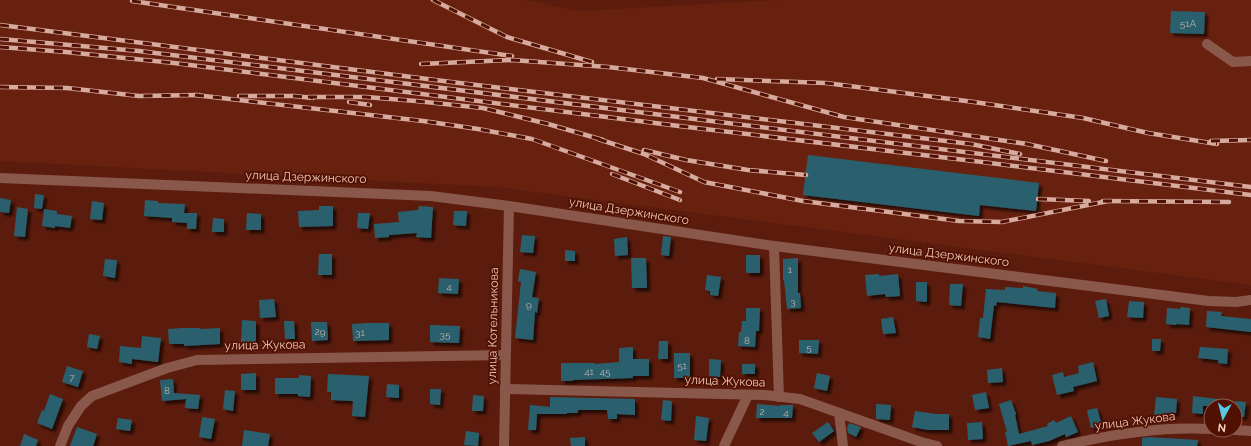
<svg xmlns="http://www.w3.org/2000/svg" width="1251" height="446" viewBox="0 0 1251 446" font-family="Raleway,sans-serif">
<style>
.built{fill:#68210f}
.building{fill:#29616e;filter:url(#shadow)}
.lines{fill:none;stroke-linecap:round;stroke-linejoin:round}
.minor{stroke:#8a584b;stroke-width:10}
.rail-casing{stroke:#d7aa9f;stroke-width:4.5}
.rail{stroke:#501102;stroke-width:3;stroke-dasharray:9;stroke-linecap:butt}
.labels{text-anchor:middle;stroke-width:3.5;stroke-linejoin:round;paint-order:stroke}
.number-label{font-size:10px;fill:#c0afab}
.street-label{font-size:12px;fill:#f2c9bf;stroke:#501102}
</style>
<defs>
<filter id="shadow"><feDropShadow dx="3.5" dy="3.5" stdDeviation="1" flood-color="#0009"/></filter>
</defs>
<rect width="100%" height="100%" fill="#5c1c0d"/>
<path class="built" d="M0 0H527L578 11 778 0H1251V285L496 187 0 161Z"/>
<g class="building">
<path d="M1171 11 1205 12 1204 34 1170 33Z"/>
<path d="M808 155 1039 183 1036 211 980 205 979 216 803 195Z"/>
<path d="M35 194 44 195 42 209 34 208Z"/>
<path d="M0 198 11 200 9 213 0 212Z"/>
<path d="M145 200 158 201V203L185 204 184 213H197L196 229H187V223L172 222V218L144 216Z"/>
<path d="M92 201 104 203 102 220 90 219Z"/>
<path d="M319 206H333V226L299 227 298 211 319 210Z"/>
<path d="M419 206 433 207 431 238 416 237 417 233 389 235V237L375 238 374 224 399 222 398 212 418 210Z"/>
<path d="M17 207 28 209 25 237 14 236Z"/>
<path d="M44 209 57 211V214L72 216 70 228 55 226V228L42 226Z"/>
<path d="M454 211H467L466 226 453 225Z"/>
<path d="M247 213 261 214V230H246Z"/>
<path d="M358 213H370L368 229 357 228Z"/>
<path d="M213 218 224 219V232H212Z"/>
<path d="M522 235 535 236 533 253 520 252Z"/>
<path d="M663 236 671 237 669 256 661 255Z"/>
<path d="M627 237 628 255 615 256 614 239Z"/>
<path d="M565 250 575 251V261H565Z"/>
<path d="M319 254H332V275H318Z"/>
<rect x="746" y="255" width="14" height="18"/>
<path d="M631 258H646L647 288H632Z"/>
<path d="M798 258V293H800L801 308 787 309 784 280H783V259Z"/>
<path d="M105 259 117 260 115 278 103 276Z"/>
<path d="M520 269 536 272 532 297 539 298 537 313 535 312 533 340 515 338 521 282 518 281Z"/>
<path d="M879 274V276L898 274 900 296 886 297 885 294 867 296 865 275Z"/>
<path d="M707 275 721 277 718 296 710 295V291L705 290Z"/>
<path d="M439 278 459 279 458 294 438 293Z"/>
<path d="M916 282H927V302L916 301Z"/>
<path d="M950 284H963L961 306 949 305Z"/>
<path d="M1023 286 1038 289 1037 291 1056 293 1055 308 997 302 996 306 994 305 990 339 978 337 980 318H983L986 289 1005 290V287L1023 288Z"/>
<path d="M274 299 276 317 260 318 259 300Z"/>
<path d="M1106 299 1109 316 1099 318 1095 301Z"/>
<path d="M1129 301 1144 302 1143 318 1127 317Z"/>
<path d="M1181 307 1190 308 1189 325 1177 324 1176 325 1166 324 1167 308 1180 309Z"/>
<path d="M746 308H760L759 331H756L755 347 738 346 739 332H741L742 321H746Z"/>
<path d="M1207 311 1222 312 1221 316 1251 319V332L1206 327Z"/>
<path d="M893 317 896 333 883 334 881 319Z"/>
<path d="M242 320 256 321V342H241Z"/>
<path d="M284 321H294L295 339H285Z"/>
<path d="M311 322H327L328 340 312 341Z"/>
<path d="M369 323H389V340L353 341 352 324Z"/>
<path d="M430 325 460 326 459 343 430 342Z"/>
<path d="M183 328H200V329L220 328V344L184 346V344H169L168 329Z"/>
<path d="M89 334 100 336 97 349 87 347Z"/>
<path d="M142 336 161 338 158 362 132 359V364L119 362 120 346 141 348Z"/>
<path d="M1152 339H1161L1160 351H1152Z"/>
<path d="M799 340H819L818 354 799 353Z"/>
<path d="M659 341H668V359H658Z"/>
<path d="M633 347V359H649V376H633V378L573 380V381H561V363H595V364L619 362V348Z"/>
<path d="M1200 347 1228 349 1227 364 1218 363V360L1198 358Z"/>
<rect x="674" y="353" width="16" height="25"/>
<path d="M709 359 721 360 720 377 709 376Z"/>
<path d="M1093 362 1097 381 1073 387 1074 391 1057 395 1052 375 1063 372 1064 377 1079 373 1078 366Z"/>
<rect x="742" y="364" width="13" height="10"/>
<path d="M67 366 83 371 78 387 62 382Z"/>
<path d="M1002 368 1003 382 988 383 987 370Z"/>
<path d="M256 373V390H241V374Z"/>
<path d="M817 373 830 376 827 391 814 388Z"/>
<path d="M328 374 369 376 365 417 352 416 353 401 331 400V392H327Z"/>
<path d="M299 375 311 376 310 397 298 396V394H275V378H299Z"/>
<path d="M173 379 174 393 200 395 198 409 185 408 186 399 162 401 160 380Z"/>
<path d="M387 384 399 385V398L386 397Z"/>
<path d="M430 389H441L440 405 430 404Z"/>
<path d="M225 390 235 391 233 411 223 409Z"/>
<path d="M986 392 989 408 975 410 972 395Z"/>
<path d="M50 394 63 399 52 429 37 423 42 410 44 411Z"/>
<path d="M473 395 484 396 483 411H472Z"/>
<path d="M1193 396 1234 401 1233 406H1203V414L1192 413Z"/>
<path d="M550 397 635 399V415L617 414V419H608L607 410H578V413H567V414H537L536 430H528L530 405 550 407Z"/>
<path d="M1156 397 1177 399 1176 413H1165V417L1154 416Z"/>
<path d="M663 400 672 401 671 421 661 420Z"/>
<path d="M1011 400 1016 414 1015 415 1019 434 1048 426 1047 424 1054 420 1056 423 1071 416 1078 432 1066 437 1065 434 1049 441 1032 445 1031 441 1008 446 1005 432H1007L999 404Z"/>
<path d="M1235 401 1246 402 1244 417 1235 416Z"/>
<path d="M757 404 780 406V405H793L792 418H756Z"/>
<path d="M876 404 891 405 890 420 876 419Z"/>
<path d="M1097 408 1102 425 1091 428 1087 410Z"/>
<path d="M915 411 936 414H949V430H928L912 427Z"/>
<path d="M696 416 709 418 706 441 694 440Z"/>
<path d="M202 417 215 419 211 439 199 437Z"/>
<path d="M118 418 132 420 130 431 116 429Z"/>
<path d="M828 422 834 431 819 442 812 433Z"/>
<path d="M982 422 983 439 968 440 967 423Z"/>
<path d="M849 423 861 427 856 437 848 433 847 428Z"/>
<path d="M77 427 97 434 93 446H70Z"/>
<path d="M244 430 270 434 268 446H242Z"/>
<path d="M466 431 479 433 478 446 464 445Z"/>
<path d="M24 434 38 440 36 446H20Z"/>
<path d="M585 437V446H571L570 438Z"/>
<path d="M1148 437 1198 440 1197 446H1142V438Z"/>
</g>
<g class="lines">
<g class="minor">
<path d="M1207 44 1233 62 1251 61"/>
<path d="M0 178 431 196 509 206 774 246 1209 301 1236 302 1251 300"/>
<path d="M774 246 779 397"/>
<path d="M505 389 765 395 800 399 921 442 937 446"/>
<path d="M839 413 843 446"/>
<path d="M1235 430 1251 431"/>
<path d="M60 446 68 426 81 406 92 396 167 368 197 360 505 355"/>
<path d="M504 446 509 206"/>
<path d="M724 446 748 395"/>
<path d="M1062 446C1111 434 1161 426 1211 429"/>
</g>
<g class="rail-casing">
<g id="rail">
<path d="M433 0 507 37 592 62"/>
<path d="M132 1 512 56"/>
<path d="M0 25 451 82 971 144 1020 154"/>
<path d="M0 39 139 51 1251 187"/>
<path d="M0 47 66 52 174 63 679 126 982 162 1251 195"/>
<path d="M421 64 512 60 608 67 703 78 844 117 1027 144 1106 161"/>
<path d="M717 79 826 83 974 102 1083 118 1148 133 1217 144"/>
<path d="M0 87 67 88 139 96 199 95"/>
<path d="M195 95 423 121 478 129 532 139 680 192"/>
<path d="M239 96H294L313 98"/>
<path d="M308 97H366L416 101 483 108 548 124 603 140"/>
<path d="M349 102 370 105"/>
<path d="M598 139 644 154 704 182 803 201 959 221 1002 222 1108 201"/>
<path d="M1211 141 1251 140"/>
<path d="M644 150 686 160 748 170 806 175"/>
<path d="M612 174 680 200"/>
<path d="M1038 199 1089 201"/>
<path d="M1103 201 1229 202"/>
</g>
</g>
<use href="#rail" class="rail"/>
</g>
<g class="labels">
<g class="number-label">
<text x="1188" y="27">51А</text>
<text x="790" y="273">1</text>
<text x="449" y="290">4</text>
<text x="793" y="305">3</text>
<text x="529" y="308">9</text>
<text x="320" y="335">29</text>
<text x="360" y="336">31</text>
<text x="445" y="338">35</text>
<text x="747" y="344">8</text>
<text x="809" y="351">5</text>
<text x="682" y="369">51</text>
<text x="589" y="375">41</text>
<text x="605" y="375">45</text>
<text x="72" y="381">7</text>
<text x="167" y="394">8</text>
<text x="762" y="415">2</text>
<text x="786" y="416">4</text>
</g>
<g class="street-label">
<text transform="translate(306 177) rotate(2)" y="4">улица Дзержинского</text>
<text transform="translate(629 211) rotate(9)" y="4">улица Дзержинского</text>
<text transform="translate(949 255) rotate(7)" y="4">улица Дзержинского</text>
<text transform="translate(493 326) rotate(-89)" y="4">улица Котельникова</text>
<text transform="translate(265 345) rotate(-1)" y="4">улица Жукова</text>
<text transform="translate(725 381) rotate(2)" y="4">улица Жукова</text>
<text transform="translate(1135 421) rotate(-7)" y="4">улица Жукова</text>
</g>
</g>
<g transform="translate(1223 418) rotate(187)"><circle r="19" fill="#501102" stroke="#915b4e"/>
<path d="M0-3L7 15L0 10L-7 15Z" fill="#57c9e2"/>
<text y="-6" font-size="11" font-weight="bold" text-anchor="middle" fill="#f2c9bf">N</text>
</g>
</svg>
